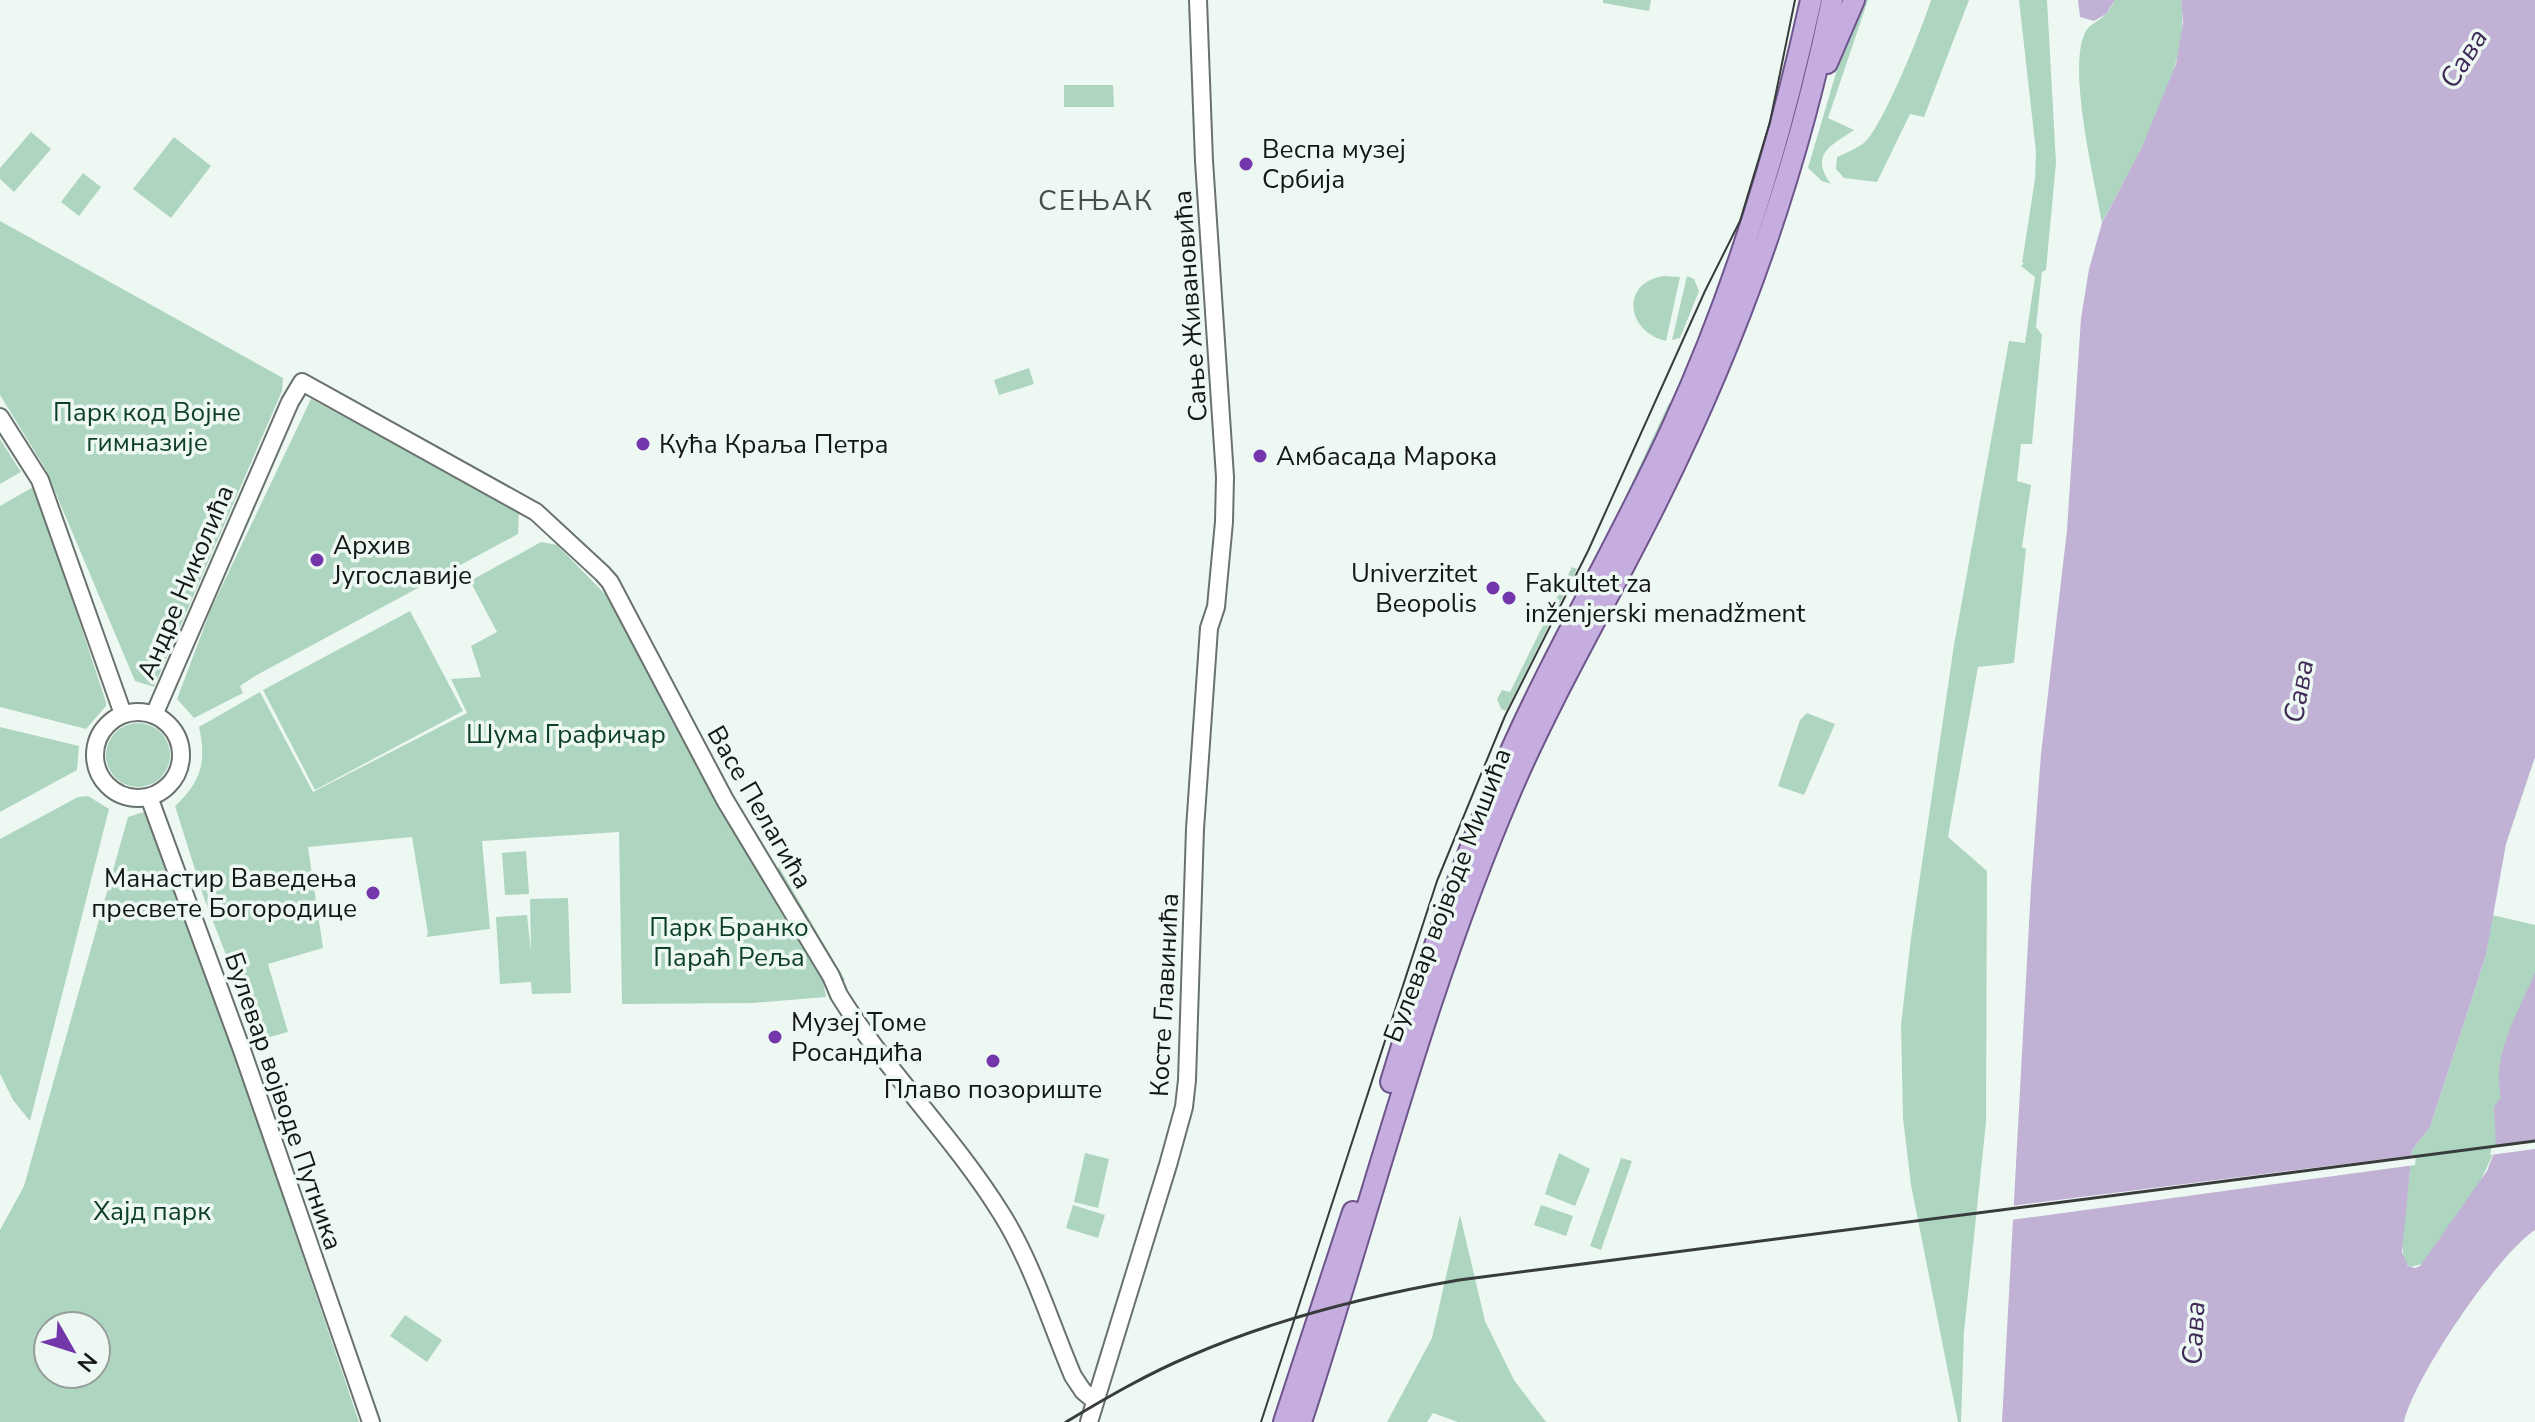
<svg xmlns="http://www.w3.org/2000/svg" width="2535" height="1422" viewBox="0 0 2535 1422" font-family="'Nunito Sans',sans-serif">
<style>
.green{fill:#aed5c0;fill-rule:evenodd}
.water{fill:#c1b2d5}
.pier{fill:#eef8f3}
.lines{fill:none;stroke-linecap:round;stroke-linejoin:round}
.minor-casing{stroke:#69726d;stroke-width:20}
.major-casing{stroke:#6e558c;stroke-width:24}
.minor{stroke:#fff;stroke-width:16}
.major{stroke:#c5ade0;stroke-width:20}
.tram{stroke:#383c3b;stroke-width:2}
.rail{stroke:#383c3b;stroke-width:3}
.poi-dot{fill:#7436ab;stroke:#eef8f3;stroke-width:3}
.labels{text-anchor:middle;stroke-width:7;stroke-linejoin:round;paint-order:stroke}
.poi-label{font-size:26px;fill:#141716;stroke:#eef8f3;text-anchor:start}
.street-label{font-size:26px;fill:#141716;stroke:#eef8f3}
.park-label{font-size:26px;fill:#0d3f2a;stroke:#eef8f3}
.water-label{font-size:28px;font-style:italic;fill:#3f2956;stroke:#eef8f3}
.neighbourhood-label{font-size:28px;letter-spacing:2px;fill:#474f4a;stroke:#eef8f3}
</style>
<rect width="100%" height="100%" fill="#eef8f3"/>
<g class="green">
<path d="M1603 0H1651L1649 11 1603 3Z"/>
<path d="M1860 0H1868L1828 118 1854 130C1832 145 1809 154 1831 184L1822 181 1808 168 1848 32Z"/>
<path d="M1931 0H1969L1924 117 1910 114 1877 182 1844 178 1836 169 1837 157C1846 153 1858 148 1865 142 1883 126 1923 26 1931 0Z"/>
<path d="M2019 0H2047L2056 163 2046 270 2042 272 2036 327 2042 335 2032 444H2021L2017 481 2031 485 2022 547 2026 549 2014 663 1978 667 1948 837 1987 871 1986 1122 1964 1332 1961 1422H1958L1911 1185 1903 1118 1901 1025 1911 938 1954 645 2009 341 2025 343 2035 277 2021 266 2024 263H2022L2035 179 2036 152Z"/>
<path d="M2115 0H2181C2192 68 2133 163 2102 223 2095 181 2066 65 2086 31 2091 23 2098 22 2105 15 2109 11 2112 5 2115 0Z"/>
<path d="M1064 85H1113L1114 107H1064Z"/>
<path d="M31 132 51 149 14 192 0 179V168Z"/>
<path d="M174 137 211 166 171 218 133 189Z"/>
<path d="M83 173 101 187 79 216 61 202Z"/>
<path d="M0 221 283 378 282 391 154 687 135 681 46 470 0 395Z"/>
<path d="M1664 276 1680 277 1666 341C1626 332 1620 282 1664 276Z"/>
<path d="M1687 276 1694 279 1699 291 1680 338 1672 340Z"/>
<path d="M1029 368 1034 384 999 395 994 380Z"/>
<path d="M311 399 519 511 518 534 255 676 240 686 243 693 194 718 177 699 211 609Z"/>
<path d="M1669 403 1675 407 1600 552Z"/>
<path d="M0 439 21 472 0 484Z"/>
<path d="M35 486 106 702V706L86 729 0 707V506Z"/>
<path d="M541 542 557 545 605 594 751 858 823 981 826 997 753 1003 622 1004 619 832 482 841 490 929 426 937 428 934 412 837 308 847 323 948 268 964 288 1032 259 1040 204 898 175 806C201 782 207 762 199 727L260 692 313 792 467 713 451 679 481 677 471 646 497 632 470 581Z"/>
<path d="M1572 567 1577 569 1506 711 1501 709 1497 699 1502 690 1510 692Z"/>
<path d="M410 611 463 711 315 790 263 690Z"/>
<path d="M1807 713 1835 724 1804 795 1778 786 1800 720Z"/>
<circle cx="138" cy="755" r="32"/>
<path d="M0 727 79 746 77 770 0 812Z"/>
<path d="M88 796 109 809 30 1121 13 1100 0 1074V839L78 797Z"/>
<path d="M147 811 234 1053 359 1422H0V1230L24 1186 128 817ZM48 1326H96V1374H48Z"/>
<path d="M526 851 529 894 505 895 502 853Z"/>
<path d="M779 867 845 980 841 982 775 871Z"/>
<path d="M568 898 571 993 532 994 531 982 500 984 496 917 527 915 531 952 530 899Z"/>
<path d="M2492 915 2535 925V1097L2496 1148 2478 1186 2422 1264 2410 1267 2404 1261 2402 1243 2412 1150 2430 1127 2486 955Z"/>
<path d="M1085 1153 1109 1159 1098 1208 1074 1202Z"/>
<path d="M1559 1153 1590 1169 1575 1206 1545 1194Z"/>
<path d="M1621 1158 1632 1161 1601 1250 1590 1246Z"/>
<path d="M1073 1205 1105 1215 1098 1238 1066 1228Z"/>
<path d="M1541 1205 1573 1216 1566 1236 1534 1225Z"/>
<path d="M1460 1215 1485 1321 1514 1380 1546 1422H1458L1433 1413 1427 1422H1387L1432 1338Z"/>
<path d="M405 1315 442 1340 427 1362 390 1336Z"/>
</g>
<g class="water">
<path d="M2078 0H2115L2106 14 2094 21 2080 17Z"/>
<path d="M2181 0H2535V757L2506 844 2486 955 2430 1127 2412 1150 2402 1252 2408 1266 2415 1268 2420 1266 2487 1171 2496 1148 2494 1107 2501 1097C2491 1054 2519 1011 2535 973V1230C2497 1255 2414 1378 2404 1422H2002L2031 887 2041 754 2067 530 2081 318 2089 269 2102 223 2142 147 2176 64 2183 22Z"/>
</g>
<g class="pier">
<path d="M2535 1140V1149L2490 1155 2492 1146Z"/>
<path d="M2416 1155 2415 1165 2011 1220V1206Z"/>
</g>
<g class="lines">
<g class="minor-casing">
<g id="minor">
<path d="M0 417 40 480 123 714"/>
<circle cx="138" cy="755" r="43"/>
<path d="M154 715 290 402 302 382 536 512 602 573 610 582 725 800 831 976 839 995C887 1072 953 1136 1001 1213 1032 1262 1050 1322 1073 1376L1083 1391 1095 1401"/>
<path d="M149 797 243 1053 371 1422"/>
<path d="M1089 1422 1168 1165 1184 1107 1187 1080 1195 829 1209 628 1216 607 1224 522 1225 477 1204 161 1198 0"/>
</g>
</g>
<g class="major-casing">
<g id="major">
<path d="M1827 63 1854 0"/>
<path d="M1391 1082C1424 973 1460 866 1506 762 1556 648 1621 540 1673 426 1736 289 1779 147 1811 0"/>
<path d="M1284 1422 1353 1212"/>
<path d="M1301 1422C1370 1211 1423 995 1511 790 1554 690 1611 595 1659 497 1738 338 1797 174 1832 0"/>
</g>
</g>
<use href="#minor" class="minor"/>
<use href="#major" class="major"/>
<path class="tram" d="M1261 1422 1437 881 1505 716 1588 551 1705 291 1740 221 1770 122 1795 0"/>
<path class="rail" d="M1066 1422C1106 1398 1147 1374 1190 1356 1275 1319 1367 1296 1459 1280L2535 1141"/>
</g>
<g class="poi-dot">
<circle cx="1246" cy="164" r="8"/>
<circle cx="643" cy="444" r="8"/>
<circle cx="1260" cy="456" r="8"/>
<circle cx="317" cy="560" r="8"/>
<circle cx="1493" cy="588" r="8"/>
<circle cx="1509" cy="598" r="8"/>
<circle cx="373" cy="893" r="8"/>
<circle cx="775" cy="1037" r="8"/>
<circle cx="993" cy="1061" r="8"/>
</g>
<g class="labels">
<g class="poi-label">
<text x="1262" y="158">Веспа музеј<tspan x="1262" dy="30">Србија</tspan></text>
<text x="659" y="453">Кућа Краља Петра</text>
<text x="1276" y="465">Амбасада Марока</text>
<text x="333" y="554">Архив<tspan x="333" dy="30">Југославије</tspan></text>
<text x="1477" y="582" text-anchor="end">Univerzitet<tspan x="1477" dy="30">Beopolis</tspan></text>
<text x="1525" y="592">Fakultet za<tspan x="1525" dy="30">inženjerski menadžment</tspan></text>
<text x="357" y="887" text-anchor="end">Манастир Ваведења<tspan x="357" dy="30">пресвете Богородице</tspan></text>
<text x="791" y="1031">Музеј Томе<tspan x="791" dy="30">Росандића</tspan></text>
<text x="993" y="1098" text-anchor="middle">Плаво позориште</text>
</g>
<g class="street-label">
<text transform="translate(1190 306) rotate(-94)" y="9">Сање Живановића</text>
<text transform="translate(185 582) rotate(-67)" y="9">Андре Николића</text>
<text transform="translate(760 807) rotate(60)" y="9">Васе Пелагића</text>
<text transform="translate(1447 895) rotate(-69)" y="9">Булевар војводе Мишића</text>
<text transform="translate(1164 995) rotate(-87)" y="9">Косте Главинића</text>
<text transform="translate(284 1101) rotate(71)" y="9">Булевар војводе Путника</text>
</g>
<g class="park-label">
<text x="147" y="421">Парк код Војне<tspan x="147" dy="30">гимназије</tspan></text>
<text x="566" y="743">Шума Графичар</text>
<text x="729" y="936">Парк Бранко<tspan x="729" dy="30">Параћ Реља</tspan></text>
<text x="152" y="1220">Хајд парк</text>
</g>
<g class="water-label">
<text transform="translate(2463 58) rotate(-58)" y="10">Сава</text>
<text transform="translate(2298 691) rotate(-80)" y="10">Сава</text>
<text transform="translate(2193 1333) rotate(-87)" y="10">Сава</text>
</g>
<g class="neighbourhood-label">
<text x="1096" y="210">СЕЊАК</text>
</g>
</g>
<g transform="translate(72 1350) rotate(129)"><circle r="38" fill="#eef8f3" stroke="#979e9b" stroke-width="2"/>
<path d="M0-6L14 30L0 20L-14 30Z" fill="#7436ab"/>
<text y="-12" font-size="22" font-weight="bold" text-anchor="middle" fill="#141716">N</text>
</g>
</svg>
